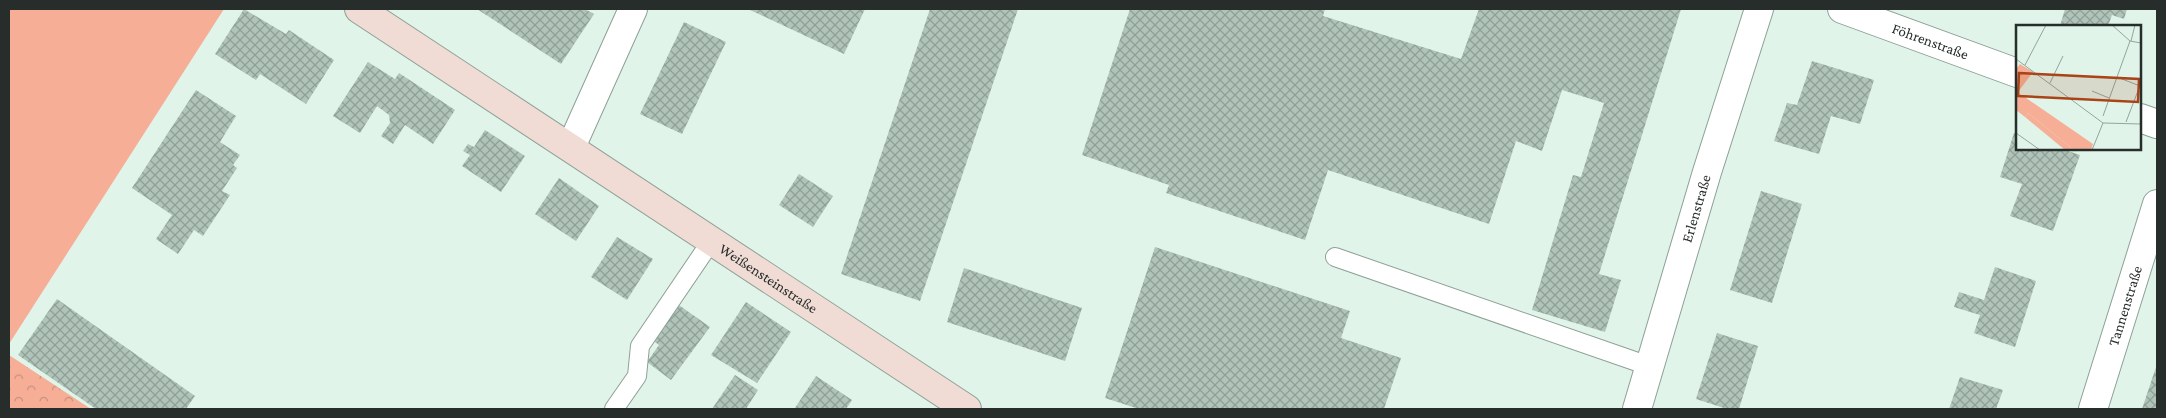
<svg xmlns="http://www.w3.org/2000/svg" width="2166" height="418" viewBox="0 0 2166 418" font-family="'Crimson Pro',serif">
<style>
.grass{fill:#f6af96}
.forest{fill:url(#forest-crowns)}
.building{fill:url(#building-cross-hatch)}
.lines{fill:none;stroke-linecap:round;stroke-linejoin:round}
.lane-casing{stroke:#8da097;stroke-width:20}
.street-casing{stroke:#8da097;stroke-width:30}
.secondary-casing{stroke:#8da097;stroke-width:30}
.lane{stroke:#fff;stroke-width:18}
.street{stroke:#fff;stroke-width:28}
.secondary{stroke:#f1dcd5;stroke-width:28}
.labels{text-anchor:middle;stroke-width:4;stroke-linejoin:round;paint-order:stroke}
.street-label{font-size:15px;fill:#262d2a;stroke:#fff}
.inset-road{fill:none;stroke:#96a49d;stroke-width:1}
.view{fill:#a94318;fill-opacity:0.15;stroke:#a94318;stroke-width:2.5}
.inset-edge{fill:none;stroke:#262d2a;stroke-width:2.5}
</style>
<defs>
<pattern id="forest-crowns" width="20" height="18" patternUnits="userSpaceOnUse" patternTransform="scale(1.25)"><rect width="20" height="18" fill="#f6af96"/><path d="M2 6a3 3 0 1 1 6 0M12 15a3 3 0 1 1 6 0" fill="none" stroke="#c78f7b"/></pattern>
<pattern id="building-cross-hatch" width="8" height="8" patternUnits="userSpaceOnUse" patternTransform="scale(1.25)"><rect width="8" height="8" fill="#b0c4ba"/><path d="M0 0l8 8M0 8l8-8" fill="none" stroke="#8fa097"/></pattern>
</defs>
<rect width="100%" height="100%" fill="#e0f4ea"/>
<path class="grass" d="M9 9H224L9 344Z"/>
<path class="forest" d="M9 355 91 409H9Z"/>
<g class="building">
<path d="M244 9 286 34 289 30 334 60 306 104 260 74 256 80 215 54Z"/>
<path d="M477 9H585L594 14 561 64Z"/>
<path d="M748 9H865L844 54Z"/>
<path d="M930 9H1018L920 301 841 274Z"/>
<path d="M1130 9H1325L1323 16 1461 59 1479 9H1681L1599 274 1621 280 1605 332 1532 310 1573 175 1581 177 1604 103 1562 90 1542 151 1516 141 1489 224 1328 170 1305 240 1166 193 1169 185 1082 155Z"/>
<path d="M2065 9H2127L2124 19 2112 15 2108 26H2060Z"/>
<path d="M684 22 726 42 682 134 640 114Z"/>
<path d="M1812 61 1874 80 1860 124 1831 116 1819 154 1774 141 1787 103 1797 105Z"/>
<path d="M368 62 395 79 399 73 455 110 433 144 405 125 393 144 381 136 390 123 389 115 377 106 360 133 333 116Z"/>
<path d="M196 90 236 116 220 142 240 155 233 165 237 168 222 191 230 195 203 236 194 230 178 254 156 239 172 215 132 188Z"/>
<path d="M485 130 525 156 501 192 462 166 470 155 463 151 468 144 474 147Z"/>
<path d="M2014 133 2017 134V149H2062L2080 155 2053 231 2010 216 2022 184 2000 177Z"/>
<path d="M799 174 833 196 813 227 779 205Z"/>
<path d="M559 178 599 206 576 241 535 214Z"/>
<path d="M1761 191 1802 204 1772 303 1730 290Z"/>
<path d="M617 237 653 259 627 300 591 277Z"/>
<path d="M1155 247 1350 311 1341 338 1401 358 1384 409H1139L1105 398Z"/>
<path d="M1995 267 2036 281 2015 347 1974 333 1980 315 1954 307 1959 292 1984 300Z"/>
<path d="M964 268 1082 308 1065 361 947 322Z"/>
<path d="M57 299 195 396 186 409H96L18 355Z"/>
<path d="M746 302 791 332 757 383 711 355Z"/>
<path d="M676 303 710 327 671 380 647 362 659 345 651 339Z"/>
<path d="M1717 333 1758 346 1739 409H1727L1696 399Z"/>
<path d="M2157 364V409H2142Z"/>
<path d="M735 375 758 390 746 409H712Z"/>
<path d="M816 376 852 400 846 409 795 408Z"/>
<path d="M1960 377 2003 390 1996 409H1949Z"/>
</g>
<g class="lines">
<g class="lane-casing">
<g id="lane">
<path d="M1335 257 1649 366"/>
<path d="M614 409 637 376 640 346 712 240"/>
</g>
</g>
<g class="street-casing">
<g id="street">
<path id="s1" d="M1842 9 2017 73"/>
<path d="M2140 118 2157 124"/>
<path d="M571 147 633 9"/>
<path id="s2" d="M1637 409 1707 172 1759 9"/>
<path id="s3" d="M2093 409 2157 204"/>
</g>
</g>
<g class="secondary-casing">
<g id="secondary">
<path id="s4" d="M359 9 967 409"/>
</g>
</g>
<use href="#lane" class="lane"/>
<use href="#street" class="street"/>
<use href="#secondary" class="secondary"/>
</g>
<g class="labels">
<g class="street-label">
<text dy="5" stroke="none"><textPath href="#s1" startOffset="94">Föhrenstraße</textPath></text>
<text dy="5" stroke="none"><textPath href="#s2" startOffset="209">Erlenstraße</textPath></text>
<text dy="5" stroke="none"><textPath href="#s4" startOffset="490">Weißensteinstraße</textPath></text>
<text dy="5" stroke="none"><textPath href="#s3" startOffset="108">Tannenstraße</textPath></text>
</g>
</g>
<g transform="translate(2016 25)">
<rect width="125" height="125" fill="#e0f4ea"/>
<path d="M4 39 17 47 2 67 0 44ZM12 88 58 125H49L9 92Z" fill="#f6af96"/>
<path d="M0 66 77 119 75 125H58L12 88 9 92 0 85Z" fill="#f6af96"/>
<path class="inset-road" d="M96 0 114 16 125 18M115 16 119 0M0 34 87 98M9 40 30 0M101 52 124 61M34 58 47 31M76 66 93 73M87 91 114 16M110 97 125 58M0 108 24 125M76 125 87 98 125 99"/>
<path class="view" d="M3 48 123 54 122 77 2 71Z"/>
<rect width="125" height="125" class="inset-edge"/>
</g>
<rect width="2166" height="418" fill="none" stroke="#262d2a" stroke-width="20"/>
</svg>
